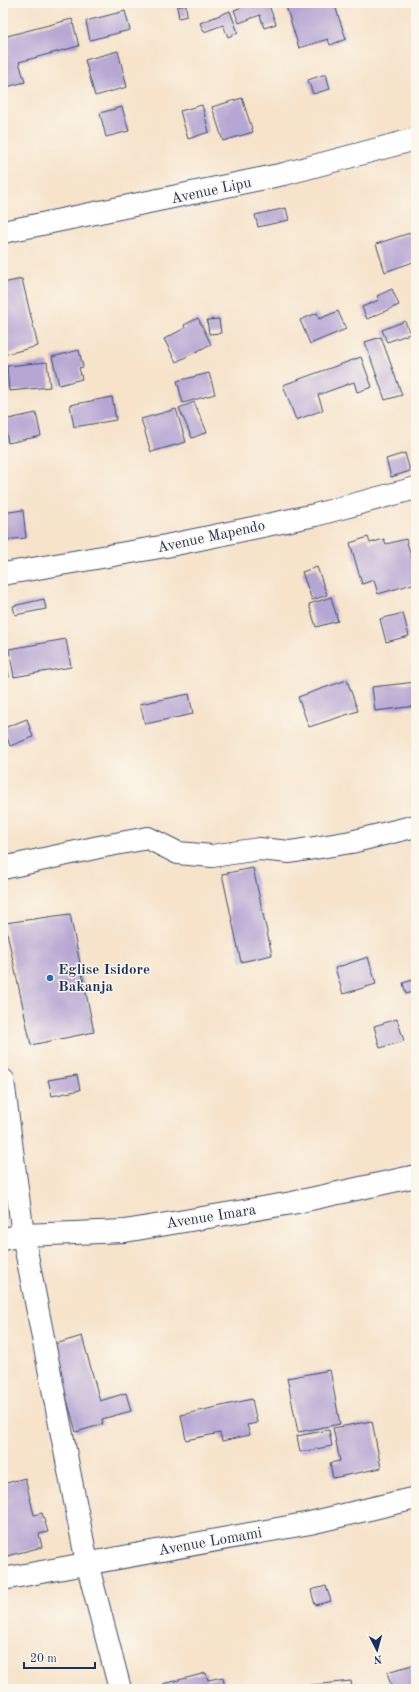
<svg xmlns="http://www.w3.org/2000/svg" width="419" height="1692" viewBox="0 0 419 1692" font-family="'Old Standard TT',serif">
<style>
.building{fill:#b6a6d3}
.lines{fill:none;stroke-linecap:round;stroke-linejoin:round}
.minor-casing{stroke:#3c4a6e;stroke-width:24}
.minor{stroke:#fff;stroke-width:22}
.poi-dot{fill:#1f6fb2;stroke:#fbf7ec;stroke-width:1.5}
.labels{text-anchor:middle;stroke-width:3;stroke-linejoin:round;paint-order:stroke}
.street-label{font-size:15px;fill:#1b2f5e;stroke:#fbf7ec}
.poi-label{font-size:15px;font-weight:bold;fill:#1b2f5e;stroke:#fbf7ec;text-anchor:start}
</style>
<rect width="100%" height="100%" fill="#fbf7ec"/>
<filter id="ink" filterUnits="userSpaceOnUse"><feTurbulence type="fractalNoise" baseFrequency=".025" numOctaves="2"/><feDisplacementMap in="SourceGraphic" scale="8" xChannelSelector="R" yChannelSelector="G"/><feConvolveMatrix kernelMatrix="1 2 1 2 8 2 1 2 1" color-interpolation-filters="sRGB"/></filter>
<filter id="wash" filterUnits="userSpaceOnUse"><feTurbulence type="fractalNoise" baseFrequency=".012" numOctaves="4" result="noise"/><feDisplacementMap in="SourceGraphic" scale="16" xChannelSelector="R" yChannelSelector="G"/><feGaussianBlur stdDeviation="0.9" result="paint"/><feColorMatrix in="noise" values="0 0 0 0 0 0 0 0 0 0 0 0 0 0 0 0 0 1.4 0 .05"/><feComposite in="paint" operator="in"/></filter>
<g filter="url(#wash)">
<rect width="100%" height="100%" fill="#f6e3ca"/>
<g id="blocks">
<g class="building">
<path d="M253 3H268L276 24 264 28 260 15 239 23 234 10Z"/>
<path d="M285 3H334L346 39 330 45 328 39 299 48Z"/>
<path d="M186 5 187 16 179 18 177 7Z"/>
<path d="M125 11 130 30 90 40 86 21Z"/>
<path d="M230 11 238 33 228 37 223 25 204 32 200 23Z"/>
<path d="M72 19 79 46 19 62 25 82 3 88V37Z"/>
<path d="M118 51 127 87 95 96 85 60Z"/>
<path d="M326 74 330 89 313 94 308 80Z"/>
<path d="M242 98 253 132 223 141 212 107Z"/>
<path d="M202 105 209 132 188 139 180 111Z"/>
<path d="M122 107 129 131 106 137 100 113Z"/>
<path d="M286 208 289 220 258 227 255 215Z"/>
<path d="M416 231V261L385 272 376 244Z"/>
<path d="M22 279 38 346 3 355V283Z"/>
<path d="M392 289 399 305 367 319 362 307 379 300 377 296Z"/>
<path d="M338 311 346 329 310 344 300 320 317 313 319 319Z"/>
<path d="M198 318 211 344 176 362 164 339 185 328 184 325Z"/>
<path d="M219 319 221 333 209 334 207 320Z"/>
<path d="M405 321 410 334 387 342 382 330Z"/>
<path d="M381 337 402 395 385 400 365 342Z"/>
<path d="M79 350 83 367 79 368 82 379 59 385 52 357Z"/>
<path d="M361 357 372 387 357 392 354 382 318 395 323 410 296 420 283 385Z"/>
<path d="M47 362 50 387 9 391 7 366Z"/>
<path d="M209 373 215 394 183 403 177 381Z"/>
<path d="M112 397 116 420 74 427 70 405Z"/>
<path d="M194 402 207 432 192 438 179 408Z"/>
<path d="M176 409 186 442 151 452 141 419Z"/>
<path d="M36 413 41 436 8 443 4 420Z"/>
<path d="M405 453 410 471 391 477 386 459Z"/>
<path d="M23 510 26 538 3 540V513Z"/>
<path d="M368 537 370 543 384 539 386 544 406 539 416 573V583L378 594 374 580 362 584 350 543Z"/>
<path d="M317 567 327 595 312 600 302 572Z"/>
<path d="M331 597 338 621 316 627 309 604Z"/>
<path d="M44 599 46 609 15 615 13 606Z"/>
<path d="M403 613 409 636 386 642 380 619Z"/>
<path d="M66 639 71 667 14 677 9 649Z"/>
<path d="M3 649 9 677 3 678Z"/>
<path d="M347 680 358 711 309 727 298 697Z"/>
<path d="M416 682V706L375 711 372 687Z"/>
<path d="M189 694 193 714 145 724 140 704Z"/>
<path d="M27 719 33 737 10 746 4 728Z"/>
<path d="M253 868 272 955 241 962 222 874Z"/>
<path d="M70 914 94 1032 31 1045 5 923Z"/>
<path d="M368 957 376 984 343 994 335 968Z"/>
<path d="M416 979V991L406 994 403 983Z"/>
<path d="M397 1019 404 1041 380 1048 374 1026Z"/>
<path d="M77 1075 80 1090 52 1096 48 1080Z"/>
<path d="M412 1322H416V1336H415Z"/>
<path d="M82 1336 100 1401 126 1393 131 1411 102 1419 103 1424 76 1432 52 1345Z"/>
<path d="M330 1370 340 1424 298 1432 287 1378Z"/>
<path d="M252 1399 257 1423 247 1425 250 1435 222 1441 220 1433 186 1440 181 1415Z"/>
<path d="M372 1421 381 1468 333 1478 330 1463 340 1461 333 1428Z"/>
<path d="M329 1430 332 1446 300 1452 297 1436Z"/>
<path d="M25 1478 34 1515 42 1513 48 1532 39 1534 42 1547 3 1557V1537L4 1536 3 1484Z"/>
<path d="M326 1586 331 1601 315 1605 311 1590Z"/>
<path d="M416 1664V1689H398L397 1687 392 1689 387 1672Z"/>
<path d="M206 1673 208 1680 223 1677 225 1689H164L163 1684Z"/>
<path d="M351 1681 352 1689H304L303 1686Z"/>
</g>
</g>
</g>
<g filter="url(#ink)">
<use href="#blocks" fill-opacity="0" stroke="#3c4a6e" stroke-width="1"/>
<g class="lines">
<g class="minor-casing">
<g id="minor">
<path d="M3 232 284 174 416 139"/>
<path d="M3 574 166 546 315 515 416 488"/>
<path d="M3 868 99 847 148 838 178 853 212 856 259 849 290 852 351 842 416 826"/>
<path d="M3 1080 23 1235 87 1563 120 1689"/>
<path d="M3 1239 23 1235 125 1231 292 1203 416 1176"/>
<path d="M3 1579 310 1523 416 1498"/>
</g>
</g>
<use href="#minor" class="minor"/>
</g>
</g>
<circle class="poi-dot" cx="50" cy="978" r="4"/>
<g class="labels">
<g class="street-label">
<text transform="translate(211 190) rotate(-12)" y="5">Avenue Lipu</text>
<text transform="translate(211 536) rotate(-12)" y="5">Avenue Mapendo</text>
<text transform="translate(211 1216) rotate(-9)" y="5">Avenue Imara</text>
<text transform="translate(210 1541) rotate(-10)" y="5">Avenue Lomami</text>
</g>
<g class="poi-label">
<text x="58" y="974">Eglise Isidore<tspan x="58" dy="17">Bakanja</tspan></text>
</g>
</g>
<rect width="419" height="1692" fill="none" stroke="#fbf7ec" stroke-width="16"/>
<g transform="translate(377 1650) rotate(174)" stroke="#fbf7ec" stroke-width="3" paint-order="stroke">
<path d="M0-3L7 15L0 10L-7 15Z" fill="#1b2f5e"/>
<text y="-6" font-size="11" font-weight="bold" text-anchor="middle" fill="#1b2f5e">N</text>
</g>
<path d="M24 1662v6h71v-6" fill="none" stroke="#1b2f5e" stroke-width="2"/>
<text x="30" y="1662" font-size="12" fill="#1b2f5e" stroke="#fbf7ec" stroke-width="3" paint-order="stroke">20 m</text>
</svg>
